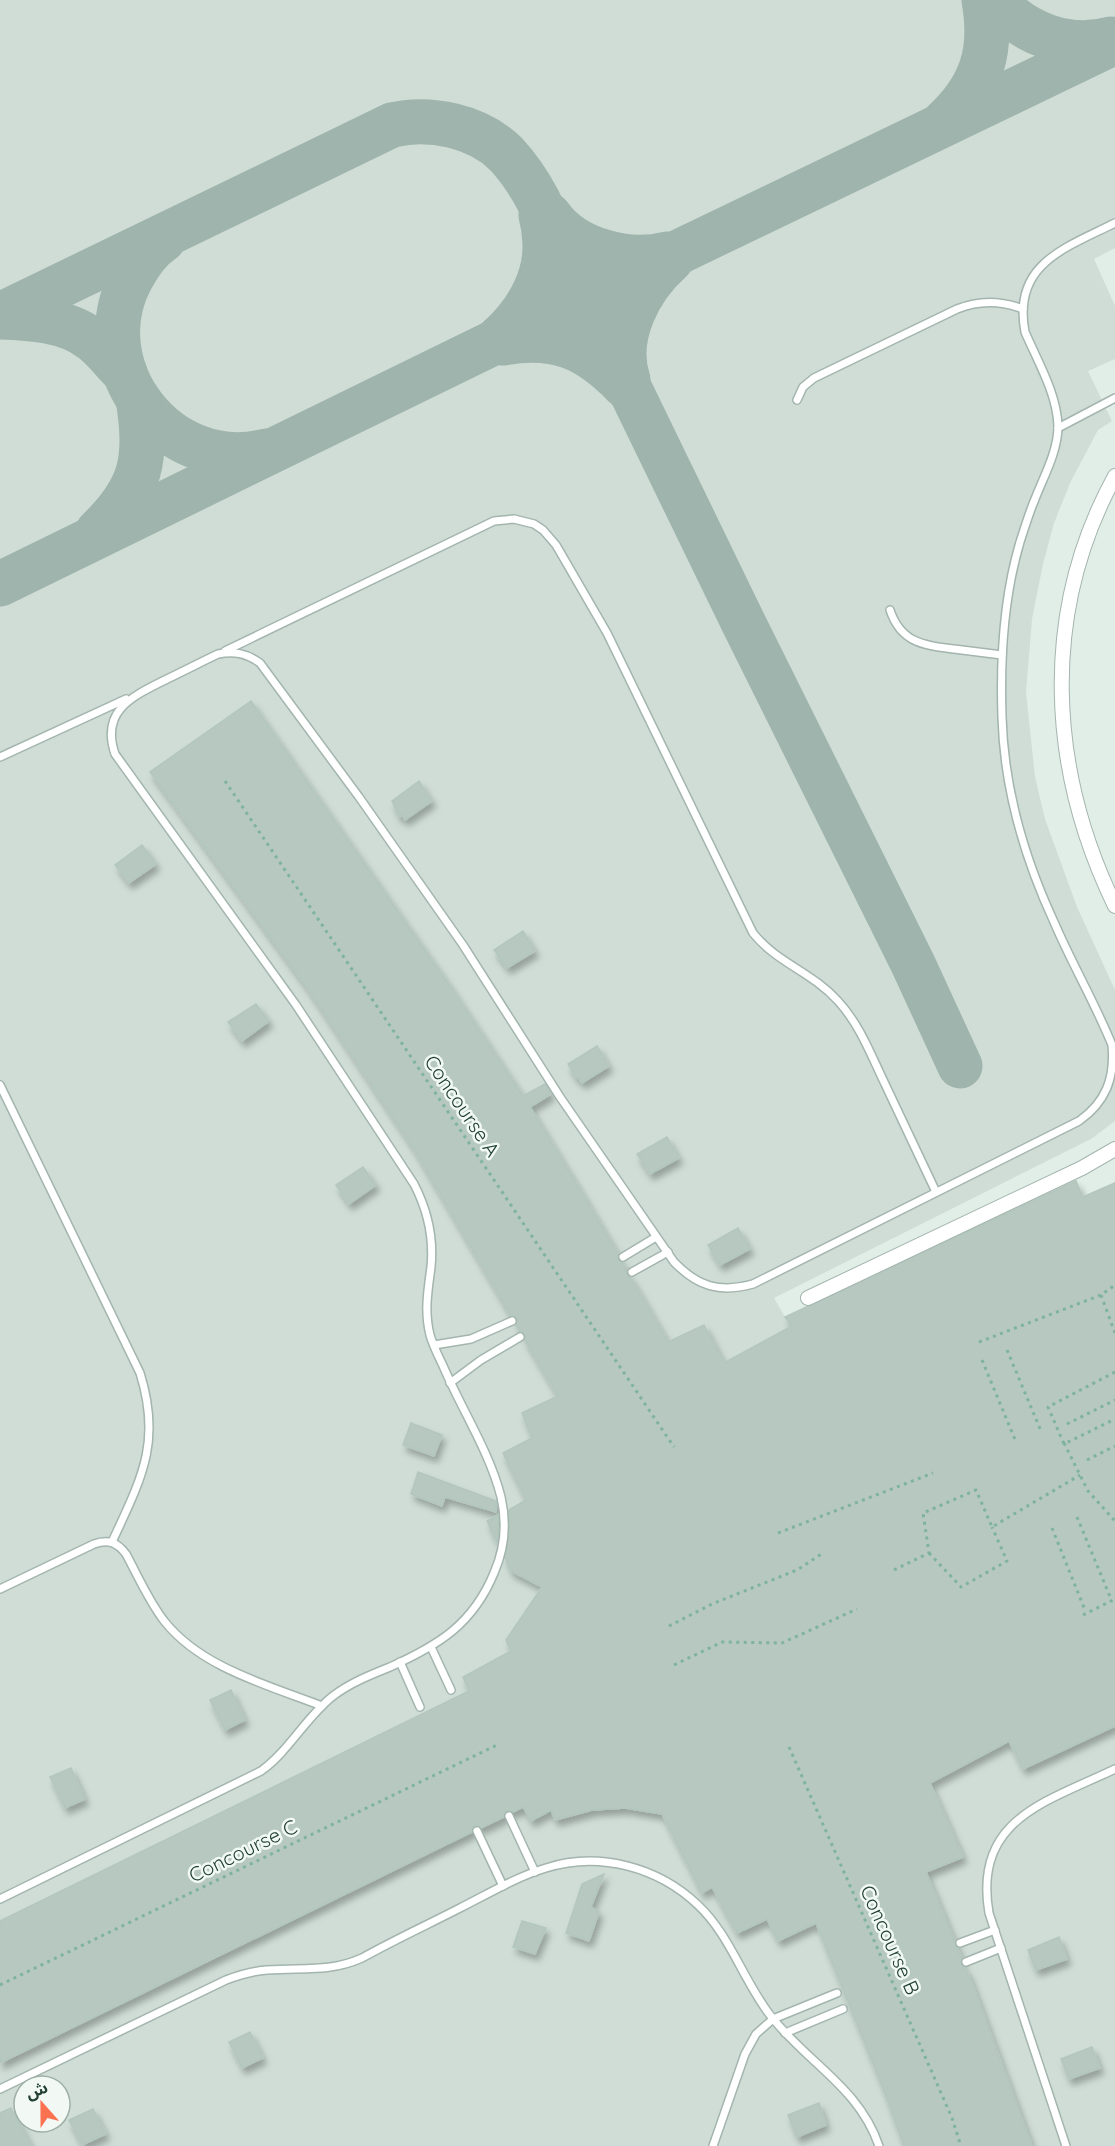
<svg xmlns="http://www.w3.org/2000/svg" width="1115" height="2146" viewBox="0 0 1115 2146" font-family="Quicksand,'Noto Sans Arabic',sans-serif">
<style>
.built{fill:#cfddd6;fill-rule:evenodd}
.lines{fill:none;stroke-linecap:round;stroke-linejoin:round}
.taxiway{stroke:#9eb4ac;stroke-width:45}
.building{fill:#b6c8c0;stroke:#b3c7be;stroke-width:1.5;filter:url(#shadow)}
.lane-casing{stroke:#a3b5ae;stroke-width:10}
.street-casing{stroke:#a3b5ae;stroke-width:16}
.path{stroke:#7fb3a0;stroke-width:3;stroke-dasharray:3 4.5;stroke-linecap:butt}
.lane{stroke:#fff;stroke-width:7}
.street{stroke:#fff;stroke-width:14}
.labels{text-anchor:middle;stroke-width:5;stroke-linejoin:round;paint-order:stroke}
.street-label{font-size:20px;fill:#203f35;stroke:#f2f9f5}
</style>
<defs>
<filter id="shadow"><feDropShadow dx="3.5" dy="6" stdDeviation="3" flood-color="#0004"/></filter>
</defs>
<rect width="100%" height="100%" fill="#e1ede7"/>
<path class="built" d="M0 0H1115V248L1094 259 1115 306V359L1088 371 1112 421 1098 430 1071 481 1054 523 1043 564 1032 619 1026 692 1035 777 1045 819 1077 907 1115 990V1121L1091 1139 774 1298 785 1317 1074 1176 1083 1196 1115 1183V2146H0ZM24 2086H60V2122H24Z"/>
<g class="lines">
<g class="taxiway">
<path d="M995 0C1022 33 1068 51 1111 39"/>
<path d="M944 122C982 87 993 50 984 0"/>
<path d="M549 215C573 250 627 264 667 254"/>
<path d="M163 240C149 249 139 264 131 279 84 367 168 476 266 451"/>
<path d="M0 315 392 125C430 116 478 126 506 154 519 168 529 183 538 200L742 620 913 964 960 1066"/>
<path d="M0 317C30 318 66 320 91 339 104 348 113 362 125 373"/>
<path d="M499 338C528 312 550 274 544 233 544 227 542 221 541 215"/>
<path d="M503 343C556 334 587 347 624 385"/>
<path d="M628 380C614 337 639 288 671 260"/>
<path d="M98 531C142 489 148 458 138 399"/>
<path d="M0 584 685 249 1115 42"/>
</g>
</g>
<g class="building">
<path d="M251 701 450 986 523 1096 545 1084 551 1094 530 1107 582 1193 618 1254V1259L623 1263 627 1275 631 1278 668 1342 704 1325 724 1363 792 1326 785 1317 1076 1181 1083 1197 1115 1183V1726L1023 1769 1009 1741 930 1783 963 1857 926 1872 962 1959 961 1965 965 1968 970 1978 1032 2146H904L883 2088 816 1923 778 1941 767 1919 737 1933 712 1887 702 1893 662 1814 625 1808 592 1810 555 1820 551 1810 531 1821 523 1807 513 1812 507 1811 504 1817 481 1828 474 1826 472 1832 0 2063V1921L469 1691 463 1677 511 1651 506 1640 542 1587 511 1571 505 1558 509 1536V1510L526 1500 503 1453 532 1438 522 1413 558 1396 525 1340V1335L520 1331 516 1325 517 1318 511 1316 414 1149 308 989 150 772Z"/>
<path d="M419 781 432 801 405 820 402 815 399 817 392 801Z"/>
<path d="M142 845 156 864 129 883 115 865Z"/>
<path d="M523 931 535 951 507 968 494 950Z"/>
<path d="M256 1004 269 1021 242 1041 228 1022Z"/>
<path d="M597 1046 609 1066 582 1083 578 1077 576 1078 568 1064Z"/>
<path d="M667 1137 679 1158 650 1174 637 1154Z"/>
<path d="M363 1167 376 1185 349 1204 336 1185Z"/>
<path d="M738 1228 750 1249 720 1265 708 1245Z"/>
<path d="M411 1423 442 1435 434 1456 403 1445Z"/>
<path d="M418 1472 496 1501V1512L445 1497 442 1506 411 1494Z"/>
<path d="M498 1515 499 1526 497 1542 487 1521Z"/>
<path d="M231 1690 245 1720 225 1730 210 1700Z"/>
<path d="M71 1768 85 1799 65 1808 50 1777Z"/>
<path d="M604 1874 591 1907 599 1912 589 1941 566 1933 582 1884Z"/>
<path d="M522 1921 546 1928 535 1954 513 1947Z"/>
<path d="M1059 1937 1067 1959 1036 1970 1028 1950Z"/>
<path d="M250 2032 263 2058 242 2068 229 2042Z"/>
<path d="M1092 2047 1100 2068 1069 2079 1061 2059Z"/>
<path d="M819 2103 826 2125 797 2137 788 2115Z"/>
<path d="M11 2108 31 2146H0V2113Z"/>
<path d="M93 2109 106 2134 82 2145 69 2120Z"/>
</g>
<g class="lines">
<g class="lane-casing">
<g id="lane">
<path d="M797 400 803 387 814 378 957 309C979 300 1000 300 1023 309"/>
<path d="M1058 428 1115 398"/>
<path d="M890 610C901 643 923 645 954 649 970 651 986 653 1002 655"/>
<path d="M225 651 494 521 514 519 534 524 543 530 556 545 607 633 753 933C777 963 812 972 838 1001 860 1025 871 1055 885 1084 902 1120 919 1156 936 1192"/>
<path d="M0 757 126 699"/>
<path d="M0 1085 140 1373C162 1443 141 1479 112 1542"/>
<path d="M623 1257 656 1237"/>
<path d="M632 1272 668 1252"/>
<path d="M434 1345 471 1339 512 1321"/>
<path d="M450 1383 481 1360 520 1337"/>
<path d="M0 1589 94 1544C108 1539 117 1542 126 1554 138 1576 149 1602 165 1622 202 1668 268 1685 322 1706"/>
<path d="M431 1647 451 1690"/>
<path d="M400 1662 420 1707"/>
<path d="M509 1816 535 1872"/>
<path d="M477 1831 503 1886"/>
<path d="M0 1899 261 1771C289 1751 306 1717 333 1696 350 1683 370 1675 390 1667 439 1645 473 1624 494 1573 505 1548 507 1523 501 1497 490 1453 462 1410 444 1368 439 1357 433 1346 430 1335 424 1311 428 1290 431 1267 434 1237 428 1211 414 1184L296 1005 115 754C100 710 133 696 167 679 184 671 201 662 218 654 234 651 246 653 260 663L359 797 463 945 560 1097 674 1262C698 1287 720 1293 753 1284L1079 1121C1106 1102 1115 1078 1112 1045 1095 1003 1072 964 1054 922 1024 857 1004 789 1002 717 1000 658 1003 599 1020 542 1025 527 1029 513 1035 499 1044 476 1058 451 1058 426 1057 394 1038 362 1025 332 1012 264 1065 248 1115 223"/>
<path d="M960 1943 995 1930"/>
<path d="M966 1962 1001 1948"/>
<path d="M785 2033 843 2009"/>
<path d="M0 2089 226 1980C239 1975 252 1971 267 1970 302 1967 328 1973 362 1958 394 1940 427 1925 460 1908 488 1894 516 1877 546 1868 599 1851 658 1867 698 1905 730 1935 743 1980 770 2015 806 2062 859 2087 879 2146"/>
<path d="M713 2146 745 2054 756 2034 773 2019 837 1993"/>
<path d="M1066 2146 989 1913C973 1819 1046 1802 1115 1769"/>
</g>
</g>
<g class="street-casing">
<g id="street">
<path d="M1115 476C1040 613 1048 768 1115 906"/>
<path d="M808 1298 1082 1168 1115 1149"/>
</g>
</g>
<g class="path">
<path d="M225 781 674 1447"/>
<path d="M1101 1295 1115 1333"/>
<path d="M979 1342 1101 1295 1115 1285"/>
<path d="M1007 1350 1041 1431"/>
<path d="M982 1360 1016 1442"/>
<path d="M1115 1372 1048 1407 1064 1444 1115 1419"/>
<path d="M1067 1424 1115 1400"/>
<path d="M1064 1443 1088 1491 1115 1521"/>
<path d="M1087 1460 1115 1446"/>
<path d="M1077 1517 1111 1599"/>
<path d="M1052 1528 1085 1610"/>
<path d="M778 1533 933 1473"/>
<path d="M929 1553 961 1587 1007 1561 992 1527"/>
<path d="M894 1570 929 1553 923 1513 976 1490 992 1527 1080 1475"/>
<path d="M1083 1615 1115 1599"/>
<path d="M669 1626 712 1604 797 1570 823 1553"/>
<path d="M674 1665 722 1642 782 1643 857 1609"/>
<path d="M789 1747 952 2118 961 2146"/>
<path d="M0 1985 499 1744"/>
</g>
<use href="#lane" class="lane"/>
<use href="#street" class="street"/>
</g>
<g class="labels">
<g class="street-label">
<text transform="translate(462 1106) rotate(56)" y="7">Concourse A</text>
<text transform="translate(243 1851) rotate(-26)" y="7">Concourse C</text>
<text transform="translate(890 1940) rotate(66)" y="7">Concourse B</text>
</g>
</g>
<g transform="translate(42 2104) rotate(339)"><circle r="28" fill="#f2f9f5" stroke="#9eafa8" stroke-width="1.5"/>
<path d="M0-4.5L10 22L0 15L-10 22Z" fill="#fb7251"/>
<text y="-9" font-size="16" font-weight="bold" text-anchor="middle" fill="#203f35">ش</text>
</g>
</svg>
